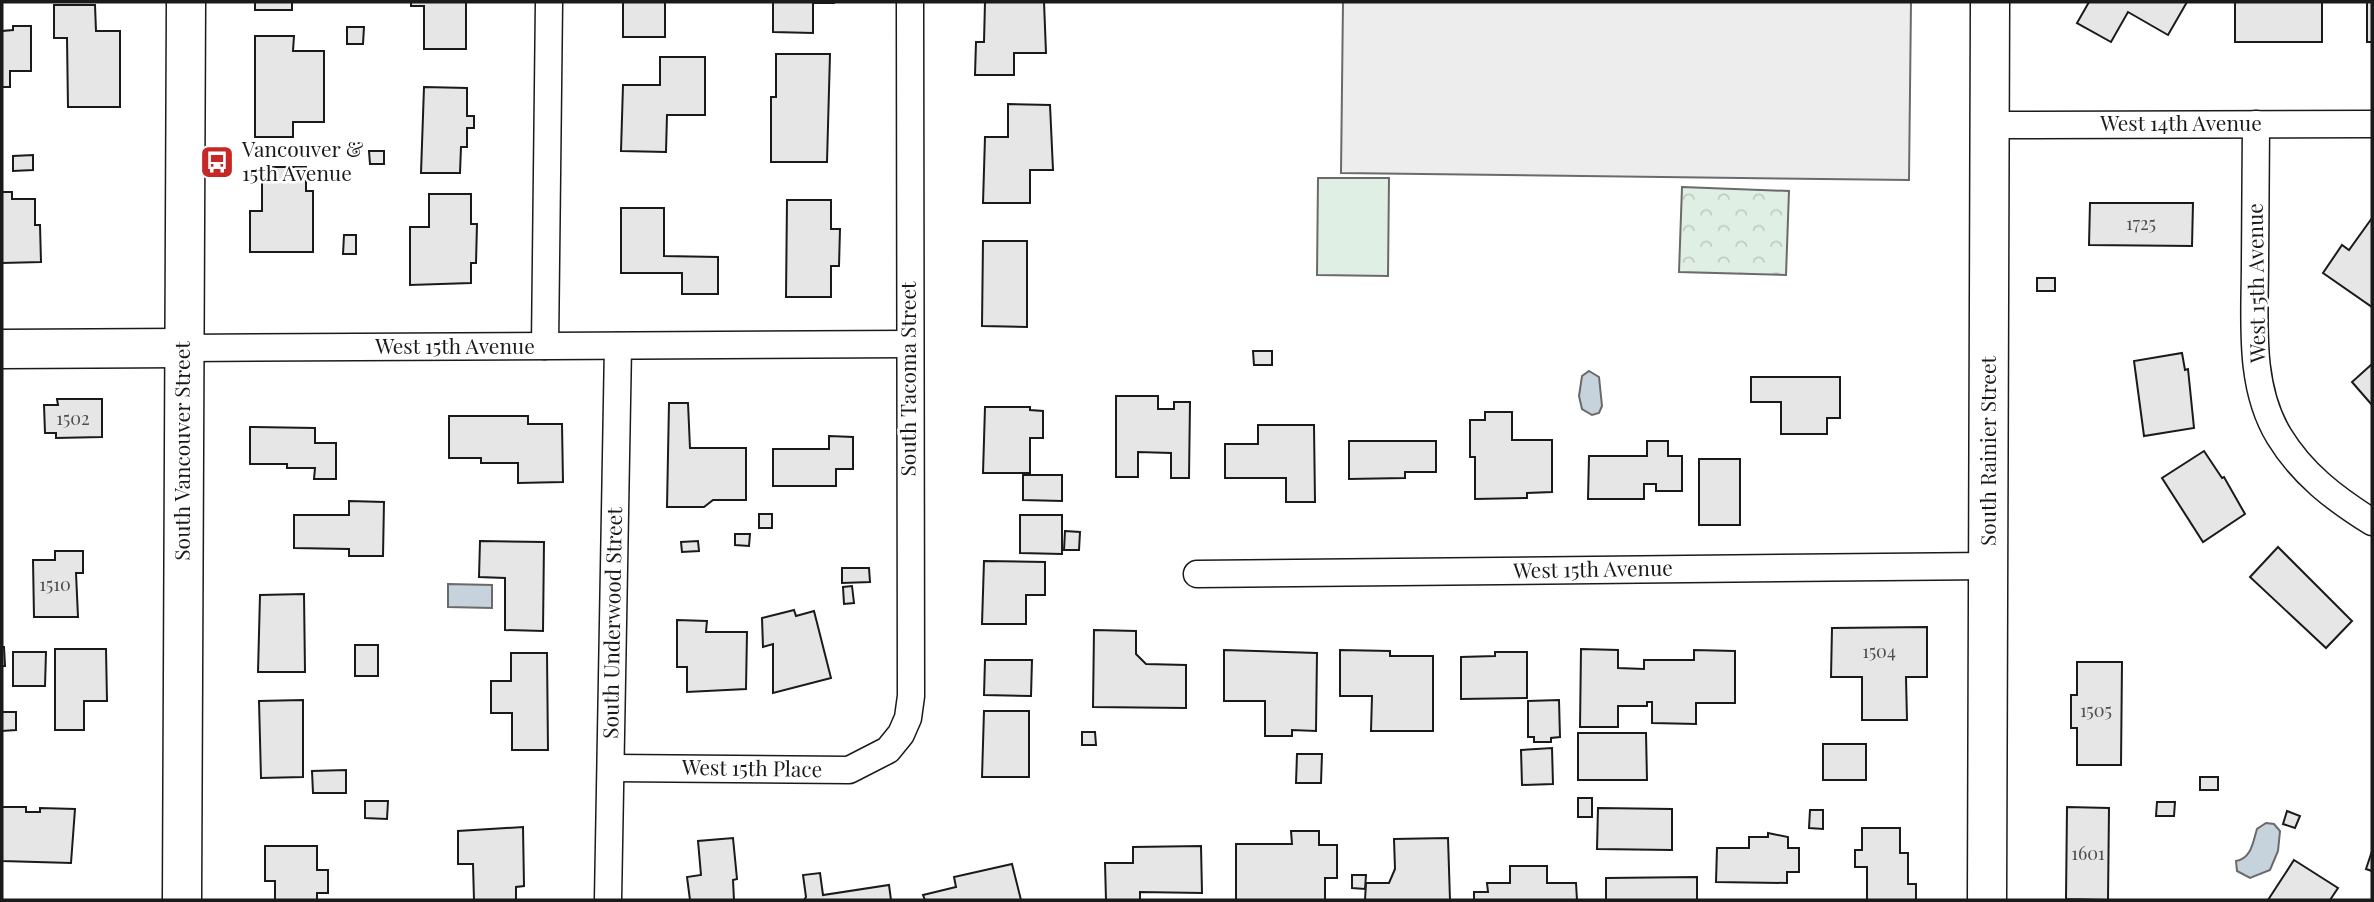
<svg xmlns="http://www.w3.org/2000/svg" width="2374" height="902" viewBox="0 0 2374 902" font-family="'Playfair Display',serif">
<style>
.forest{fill:url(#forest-crowns);stroke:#6a6a6a;stroke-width:2}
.garden{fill:#e0efe3;stroke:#6a6a6a;stroke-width:2}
.parking{fill:#ededed;stroke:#6a6a6a;stroke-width:2}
.water{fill:#c6d2dc;stroke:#6a6a6a;stroke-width:2}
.building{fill:#e6e6e6;stroke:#1a1a1a;stroke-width:2}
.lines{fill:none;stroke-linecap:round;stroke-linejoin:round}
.street-casing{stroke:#1a1a1a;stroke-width:29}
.secondary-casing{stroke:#1a1a1a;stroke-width:41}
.street{stroke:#fff;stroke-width:26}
.secondary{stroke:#fff;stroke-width:38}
.labels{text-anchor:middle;stroke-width:5;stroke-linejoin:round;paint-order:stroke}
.number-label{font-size:18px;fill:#4d4d4d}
.street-label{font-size:21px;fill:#1a1a1a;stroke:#fff}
.poi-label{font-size:21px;fill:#1a1a1a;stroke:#fff;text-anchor:start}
</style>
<defs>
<pattern id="forest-crowns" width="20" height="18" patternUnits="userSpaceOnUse" patternTransform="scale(1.75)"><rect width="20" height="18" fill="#e0efe3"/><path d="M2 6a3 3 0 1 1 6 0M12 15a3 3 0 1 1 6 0" fill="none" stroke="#c0ccc2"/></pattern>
</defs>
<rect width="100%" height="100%" fill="#fff"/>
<path class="forest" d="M1682 187 1789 191 1786 275 1679 272Z"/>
<path class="garden" d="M1318 178H1389L1388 276 1317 275Z"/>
<path class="parking" d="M1343 2H1911L1909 180 1341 173Z"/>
<g class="water">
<path d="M1589 371 1599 377 1602 406 1599 413 1592 415 1582 409 1579 396 1582 376Z"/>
<path d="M448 584 492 585V608L448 607Z"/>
<path d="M2266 823 2274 824 2280 831 2278 851 2270 870 2250 878 2237 871 2236 861C2252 858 2253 841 2257 829Z"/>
</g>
<g class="building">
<rect x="255" y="2" width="37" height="8"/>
<path d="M411 2H466V49H424V6H411Z"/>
<rect x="623" y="2" width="42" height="35"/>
<path d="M773 2H834V3H813V33L773 32Z"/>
<path d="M985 2H1044L1046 53H1014V75H975L976 42H984Z"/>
<path d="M2089 2H2187L2168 35 2128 12 2111 42 2077 23Z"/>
<rect x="2235" y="2" width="87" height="40"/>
<rect x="2367" y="2" width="5" height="40"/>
<path d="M54 5H95L96 31H120V107H68L67 38H54Z"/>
<path d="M13 26H31V71H10V87H2V31L13 30Z"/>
<path d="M347 27H364L363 44H347Z"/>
<path d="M255 36H294L293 51H324V122H293V137H255Z"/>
<path d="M776 54H830L827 162H771V97H776Z"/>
<path d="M660 57H705V115H667L666 152 621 151 623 85H660Z"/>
<path d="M424 87 467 88V116H474V128H467V147H461L460 173H421Z"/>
<path d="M1008 104 1050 105 1053 170H1030V203H983L985 137H1008Z"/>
<path d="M369 151H384V164H370Z"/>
<path d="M33 155V170L13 171V156Z"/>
<path d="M262 167H306V191H313V252H250V211H262Z"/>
<path d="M2 192H12V199H35V225H40L41 262 2 263Z"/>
<path d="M429 194H471V224H477L476 263H471V283L410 285V227H429Z"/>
<path d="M787 200H831V229H840L839 266H831V297H786Z"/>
<path d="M2090 203H2193L2192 246 2089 245Z"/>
<path d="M621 208H664V256L718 257V294H682V273H621Z"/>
<path d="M2372 218V307L2323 273 2342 245 2349 250Z"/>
<path d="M344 235H356V254H343Z"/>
<path d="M983 241H1027V327L982 326Z"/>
<rect x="2037" y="278" width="18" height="13"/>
<path d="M1253 351H1272V365H1254Z"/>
<path d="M2182 353 2185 370 2188 369 2194 428 2144 436 2134 361Z"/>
<path d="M2372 364V405L2352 382Z"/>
<path d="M1751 377H1840V418H1827V434H1781V402H1751Z"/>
<path d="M1116 396H1158V409H1174V402H1190L1189 478H1171V453L1138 452V477H1116Z"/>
<path d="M57 399H102V437L56 438V433H45L44 405H58Z"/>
<path d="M669 403H688L690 448H746V500H713L704 507H667Z"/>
<path d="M985 407H1030V410L1043 411V438H1030V473H983Z"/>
<path d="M1485 412H1512V440H1552V492L1527 493V498L1475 499V457H1470V420H1485Z"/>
<path d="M449 416H528V424H562L563 482 518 483V463H481V458H449Z"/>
<path d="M1258 425H1314L1315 502H1286V478H1225V444H1258Z"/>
<path d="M250 427 315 428V443H336V479H314L315 468H287V464H250Z"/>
<path d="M829 436 853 437V469H836V486H773V449H829Z"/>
<path d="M1349 441H1436V472H1405V478L1349 479Z"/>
<path d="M1647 441H1668V456H1682V491H1656V484H1644V499H1588L1589 456H1647Z"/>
<path d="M2204 451 2222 478 2224 477 2245 514 2203 542 2162 478Z"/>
<rect x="1699" y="459" width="41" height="66"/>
<path d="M1023 475H1062V501L1023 500Z"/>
<path d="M349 501 384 502 383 556H349V549L294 548V515H349Z"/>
<rect x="759" y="514" width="13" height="14"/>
<path d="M1020 515H1062V554L1020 553Z"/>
<path d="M1065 531 1080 532 1079 550H1064Z"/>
<path d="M735 534H750L749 546 735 545Z"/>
<path d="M480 541 544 542 543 631 505 630V578L479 577Z"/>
<path d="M698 541 699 551 682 552 681 542Z"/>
<path d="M2278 547 2352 621 2326 648 2250 577Z"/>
<path d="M55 551H83V573H76L78 617H34L33 560H55Z"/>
<path d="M984 561 1045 562V595H1026V624H982Z"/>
<path d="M842 568H869L870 582 842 583Z"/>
<path d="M852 586 854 603 844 604 843 587Z"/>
<path d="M304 594 305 672H258L260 595Z"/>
<path d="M794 610 796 616 814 611 831 678 773 693V644L763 647 762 618Z"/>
<path d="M677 620 707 621 706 632H747L746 689 687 692V667H677Z"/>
<path d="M1927 627V677H1906L1907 720H1862V677H1831L1832 628Z"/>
<path d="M1094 630 1136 631V654L1146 664 1186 665V708L1093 707Z"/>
<rect x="355" y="645" width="23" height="31"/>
<path d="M2 647H4L5 666H2Z"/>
<path d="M55 649H106L107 701H84V730H55Z"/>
<path d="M1581 649 1618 650V668L1644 669V660H1694V650L1735 651V703H1696V724L1652 723V702H1647V706H1618V727H1580Z"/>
<path d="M1224 650 1317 653 1316 731 1292 730V736H1265V701H1224Z"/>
<path d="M1340 650 1390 651V656H1433V731H1371L1372 696H1340Z"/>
<path d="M13 652H46L45 686H13Z"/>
<path d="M1495 652H1527V698L1461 699V657L1495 656Z"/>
<path d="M511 653H547L548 750H512V713H491V681H511Z"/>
<path d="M985 660H1032L1031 696 984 695Z"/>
<path d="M2077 662H2122L2121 765H2077V728H2071V695H2077Z"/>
<path d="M303 700V777L261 778 259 701Z"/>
<path d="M1559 700 1560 737 1551 738V742H1534V737H1528V701Z"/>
<path d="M984 711H1029V777H982Z"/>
<path d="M2 712H16V730L2 731Z"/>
<path d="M1082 732H1095L1096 745H1082Z"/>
<path d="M1578 733H1646L1647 780H1578Z"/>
<rect x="1823" y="744" width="43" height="36"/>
<path d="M1552 748 1553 784 1522 785 1521 750Z"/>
<path d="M1297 754H1322L1321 783H1296Z"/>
<path d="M346 770V793H313L312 771Z"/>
<rect x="2200" y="777" width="18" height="13"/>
<rect x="1578" y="798" width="14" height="19"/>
<path d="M365 801H388L387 819 365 818Z"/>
<path d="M2157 802H2175L2174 816H2156Z"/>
<path d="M2 807H26V812H40V808L75 809 71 863 2 861Z"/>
<path d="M2067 807 2109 808 2108 900 2066 899Z"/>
<path d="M1598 808 1672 809V850L1597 849Z"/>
<path d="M1810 810H1823V829L1809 828Z"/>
<path d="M2287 811 2300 816 2295 828 2283 824Z"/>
<path d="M523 827 524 886 516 887V900H474L473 864H458V831Z"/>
<path d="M1862 828H1900V853H1908V884H1916V900H1867V867H1855V850H1862Z"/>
<path d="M1291 831H1319V845H1337V878H1325V900H1236V844H1292Z"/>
<path d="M1768 833 1788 837V848H1799V872H1787V883L1716 882 1717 848H1749V837H1768Z"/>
<path d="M733 838 737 879 733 880 734 900H690L687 877 701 875 698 841Z"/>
<path d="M1448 838 1450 900H1365L1366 883H1389L1395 869 1394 839Z"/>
<path d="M265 846H317V870H328V893H317V900H275V881H265Z"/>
<path d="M1201 846 1202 893 1140 892V900H1106L1105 863H1133V847Z"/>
<path d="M2372 851V871L2366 869Z"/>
<path d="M2294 860 2338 888 2330 900H2268Z"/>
<path d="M1012 864 1021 900H925L923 895 956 887 954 877Z"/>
<path d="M1510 866H1547V883H1576L1577 900H1474V892H1488L1487 883H1510Z"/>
<path d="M820 873 823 895 889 885 891 900H804L806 897 803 875Z"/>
<path d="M1352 875H1366L1365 889 1352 888Z"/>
<path d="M1697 877V900H1606V878Z"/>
</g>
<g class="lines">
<g class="street-casing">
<g id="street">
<path d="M2256 124C2256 171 2255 217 2255 263 2255 320 2248 385 2279 436 2302 474 2335 499 2372 522"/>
<path d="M1990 125 2372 124"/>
<path d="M545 346 549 2"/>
<path d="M183 348 908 344"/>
<path d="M1197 574 1988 566"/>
<path d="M611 768 849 770 888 750 901 734 908 718 911 696 910 2"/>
<path d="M608 900 618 346"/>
</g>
</g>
<g class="secondary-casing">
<g id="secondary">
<path d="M2 349 183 348"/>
<path d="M182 900 186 2"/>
<path d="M1987 900 1990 2"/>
</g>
</g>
<use href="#street" class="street"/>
<use href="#secondary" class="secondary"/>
</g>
<defs>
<g id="bus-square" transform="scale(1.75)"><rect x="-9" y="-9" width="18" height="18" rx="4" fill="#c62828" stroke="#fff"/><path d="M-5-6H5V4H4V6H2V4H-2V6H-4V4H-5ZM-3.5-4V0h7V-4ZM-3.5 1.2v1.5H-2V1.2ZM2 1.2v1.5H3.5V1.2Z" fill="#fff"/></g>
</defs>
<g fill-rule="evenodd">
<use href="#bus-square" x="217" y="162"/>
</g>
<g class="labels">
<g class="number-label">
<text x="2141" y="230">1725</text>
<text x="73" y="425">1502</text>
<text x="55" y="591">1510</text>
<text x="1879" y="658">1504</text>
<text x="2096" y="717">1505</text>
<text x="2088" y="860">1601</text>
</g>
<g class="street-label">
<text x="2181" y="131">West 14th Avenue</text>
<text transform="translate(2257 283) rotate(-91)" y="7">West 15th Avenue</text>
<text x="455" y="354">West 15th Avenue</text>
<text transform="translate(909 379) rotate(-90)" y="7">South Tacoma Street</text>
<text transform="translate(183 451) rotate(-90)" y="7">South Vancouver Street</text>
<text transform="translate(1989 451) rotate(-90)" y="7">South Rainier Street</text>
<text transform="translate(1593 570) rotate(-1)" y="7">West 15th Avenue</text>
<text transform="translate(613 623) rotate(-89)" y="7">South Underwood Street</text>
<text transform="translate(752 769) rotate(1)" y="7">West 15th Place</text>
</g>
<g class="poi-label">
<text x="242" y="157">Vancouver &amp;<tspan x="242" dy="24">15th Avenue</tspan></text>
</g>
</g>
<rect width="2374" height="902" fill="none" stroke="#1a1a1a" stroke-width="7"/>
</svg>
